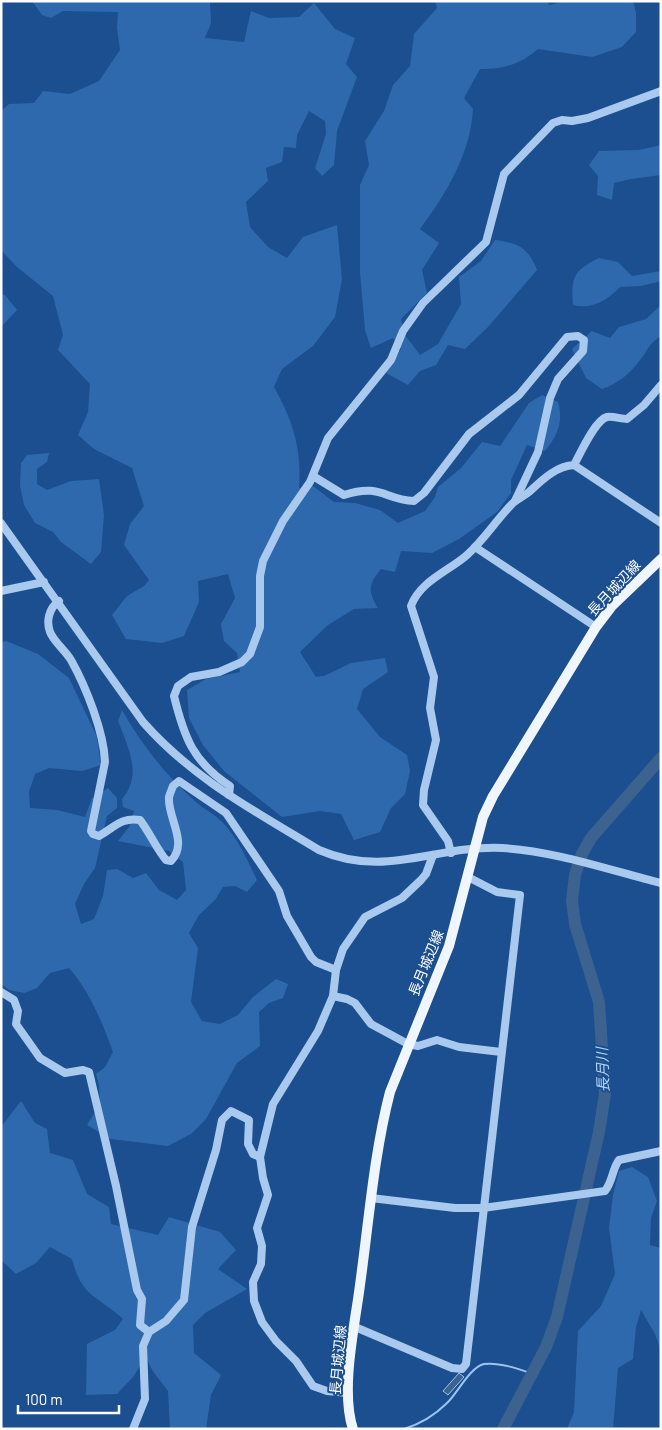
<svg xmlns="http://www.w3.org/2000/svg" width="662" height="1430" viewBox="0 0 662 1430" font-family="Barlow,'Noto Sans JP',sans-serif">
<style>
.green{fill:#2e69ad}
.water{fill:#3c6290;stroke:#9cc4f0}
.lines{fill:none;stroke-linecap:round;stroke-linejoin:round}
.stream{stroke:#9cc4f0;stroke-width:2}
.river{stroke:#3c6290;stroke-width:12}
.minor{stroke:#a9c9ee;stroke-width:8}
.major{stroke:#f0f6ff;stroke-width:10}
.labels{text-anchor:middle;stroke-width:4;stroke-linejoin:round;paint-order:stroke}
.street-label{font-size:14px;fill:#fff;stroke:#1b4f8f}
.water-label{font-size:15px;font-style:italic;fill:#b5d3f5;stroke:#1b4f8f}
</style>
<rect width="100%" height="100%" fill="#1b4f8f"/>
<g class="green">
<path d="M32 1H210L211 23 205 38 244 42 251 11 269 18 299 17 314 3 335 29 355 38 346 64 357 77 337 131 334 165 322 176 315 168 326 134 325 121 309 111 297 135 296 148 284 147 282 162 266 168 268 181 246 202 250 227 268 247 287 258 303 237 337 225 342 279 335 317 313 346 282 369 274 387C293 421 302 449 299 488L313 486 334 502 355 503 380 510 398 523 425 511 435 497 438 487 461 468 482 442 500 446 529 403 542 395 558 402C564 422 557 436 545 451L527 445 511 480V493L497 512 459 539 432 553 401 551 395 572 381 569C369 584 367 590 378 608L354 609 328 625 300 652 316 677 324 676 351 663 385 658 388 672 363 689 357 709 380 737 407 755 410 771 405 794 391 808 380 832 354 840 341 814 320 811 282 817 224 771 203 745 189 718 187 690 206 679 240 672 237 653 224 641 221 624 235 598 228 574 198 581 199 602 184 636 162 643 126 639 112 615 127 596 144 586 149 580 124 545 130 524 144 506 132 468 94 449 78 435 88 412 90 384 58 350 63 335 53 296 17 267 1 250V111L9 104 34 103 43 91 70 94 99 81 120 50 117 28 118 12 63 11 51 18 42 15Z"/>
<path d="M435 1H546L550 5 561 2 633 1 636 13V32L622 47 592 57 538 49C519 65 504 69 480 69L464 98 473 109C471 153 446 194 420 229L439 243 422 270 427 293 401 319 405 335 420 355 438 344 461 304 459 277 481 261 495 240C518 243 528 247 537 270L488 327 465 349 448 345 436 365 420 371 408 385 386 373 401 349 393 338 371 348 365 330 360 272V185L369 165 365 141 384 111 393 85 410 66 414 34 437 8Z"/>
<path d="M661 145V175L631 179 614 183 612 200 597 195 598 176 589 165 599 151 639 150Z"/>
<path d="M599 258 618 262 632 276 661 271V281L641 286 620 287C608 300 591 310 573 305 571 277 573 271 599 258Z"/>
<path d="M1 294 5 295 17 310 1 327Z"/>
<path d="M661 305V336C648 344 649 349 640 360 630 374 617 384 602 389L586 378 572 349 592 331 610 338 619 327 646 319Z"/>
<path d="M49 453 47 462 37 469V484L47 490 71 481 99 479 104 515 101 552 91 564 61 542 53 532 35 523 24 505 20 486 21 463 27 455Z"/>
<path d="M6 641 38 654 69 678 97 737 101 765 82 771 49 768 35 774 29 792 30 808 57 810 85 817 92 798 108 788 117 798V808L107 816 95 868 84 884 75 904 81 924 94 919 103 896 107 870 117 869 133 878 146 873 159 890 177 900 186 890 183 862 169 851 118 841 129 827 134 811 123 807 122 799C143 775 128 747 118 721L122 710C142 745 166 776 196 802 204 809 214 814 221 821 238 837 247 860 257 880L247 892 235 886 223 887 215 900 199 915 189 933 198 948 191 1002 202 1021 220 1024 238 1015 253 997 276 979 288 984 283 998 269 1003 259 1012 260 1046 237 1063 206 1119 191 1134 168 1146 111 1139 87 1125 100 1104 99 1085 96 1074 105 1067 113 1052C102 1022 90 992 69 968L50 973 37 988 24 993 9 990 1 984V642Z"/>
<path d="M21 1101 35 1123 47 1129 50 1153 73 1160 87 1194 109 1207 111 1224 158 1235 169 1217 220 1232 236 1250 218 1269 247 1289 205 1313 193 1325 194 1353 221 1375 211 1395 206 1429H170L168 1391 152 1370 146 1357 133 1377 117 1394 86 1395 87 1344 115 1330 123 1319C97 1295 82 1298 72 1259L50 1247 36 1263 16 1274 1 1260V1127Z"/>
<path d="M632 1167 648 1177 657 1201 651 1218 650 1245 661 1248V1351L655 1334 641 1310 636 1327 633 1359 618 1368 613 1429H567L574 1412 578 1331 601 1306 615 1274 609 1228 613 1195 619 1171Z"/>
</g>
<path class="water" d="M459 1373 464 1377 448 1395 443 1391Z"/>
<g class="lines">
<path class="stream" d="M404 1429C420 1424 435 1415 447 1403 457 1394 470 1367 484 1364 499 1362 519 1369 533 1374"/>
<path class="river" d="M503 1429 546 1347 557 1317 599 1132 605 1094 599 1002 575 924 572 901 575 875 582 854 591 838 661 758"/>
<g class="minor">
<path d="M574 465 661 523"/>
<path d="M313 476 344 495C382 483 384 500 414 501L424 493 469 434 519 395 567 337 578 336 584 340 583 351 558 379 550 398 538 452 515 501"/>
<path d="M1 523 143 722C193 779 255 811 319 850 386 879 435 845 502 848 555 851 609 870 661 883"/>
<path d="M475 547 596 627"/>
<path d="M1 591 44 582"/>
<path d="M59 601C49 608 46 621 50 632 54 642 65 650 71 660 86 687 104 732 105 762L91 831 93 834 99 836C115 827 121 817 140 820 150 833 156 848 166 860L171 861C189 843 167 817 169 797 170 793 172 789 173 786L179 781 226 813 279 891 287 916 311 957 316 962 336 970"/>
<path d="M229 795 230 786C193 762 184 737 174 696L178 686 191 677 219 672 242 662 250 654 260 627V576L263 561 283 521 310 482 328 438 391 360 403 331 423 303 486 242 504 174 553 123 562 120 572 121 588 118 661 91"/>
<path d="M451 853 448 841 423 805 424 790 436 740 430 708 434 677 411 606C420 581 449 571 467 555 484 540 497 519 513 503 518 499 524 496 529 492 542 480 556 466 574 465 580 454 595 420 607 417 613 416 621 419 627 419L644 405 661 385"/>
<path d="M1 992 14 1000 18 1011 16 1024 40 1058 65 1073 83 1070 89 1072 116 1186 137 1290 142 1299 140 1325 149 1332"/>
<path d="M333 996 347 999 355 1003 371 1024 408 1044 418 1046 437 1040 459 1047 501 1052"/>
<path d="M371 1198 455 1208H483L605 1191C613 1181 612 1169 619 1160L661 1151"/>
<path d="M355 1327 452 1368 462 1369 466 1364 520 895 497 892 468 877"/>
<path d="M348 1393 327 1391 313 1386 296 1361 276 1341 262 1322 254 1301 253 1282 261 1264 262 1246 257 1228 268 1195 263 1178 260 1157 273 1104 318 1031 333 996 336 970 343 949 365 917 402 898 421 880 426 874 433 855"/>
<path d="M133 1429 145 1399 143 1346 149 1332 166 1321 184 1300 192 1227 216 1150 222 1120 231 1111 249 1120 248 1144 253 1154 260 1157"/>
</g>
<path class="major" d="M353 1429C340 1390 355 1325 360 1285 369 1220 374 1154 390 1092L449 946 483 817 493 796 596 627 612 606 661 559"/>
</g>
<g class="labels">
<g class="street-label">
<text transform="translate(614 588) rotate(-47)" y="5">長月城辺線</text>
<text transform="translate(426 963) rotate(-68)" y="5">長月城辺線</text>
<text transform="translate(338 1360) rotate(-85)" y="5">長月城辺線</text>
</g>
<g class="water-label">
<text transform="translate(603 1070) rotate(-92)" y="5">長月川</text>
</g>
</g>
<rect width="662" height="1430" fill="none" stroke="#ffffff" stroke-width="5"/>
<path d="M18 1405v8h101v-8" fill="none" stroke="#ffffff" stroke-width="2.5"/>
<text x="25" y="1405" font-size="15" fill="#ffffff" stroke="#1b4f8f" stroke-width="4" paint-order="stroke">100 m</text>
</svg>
